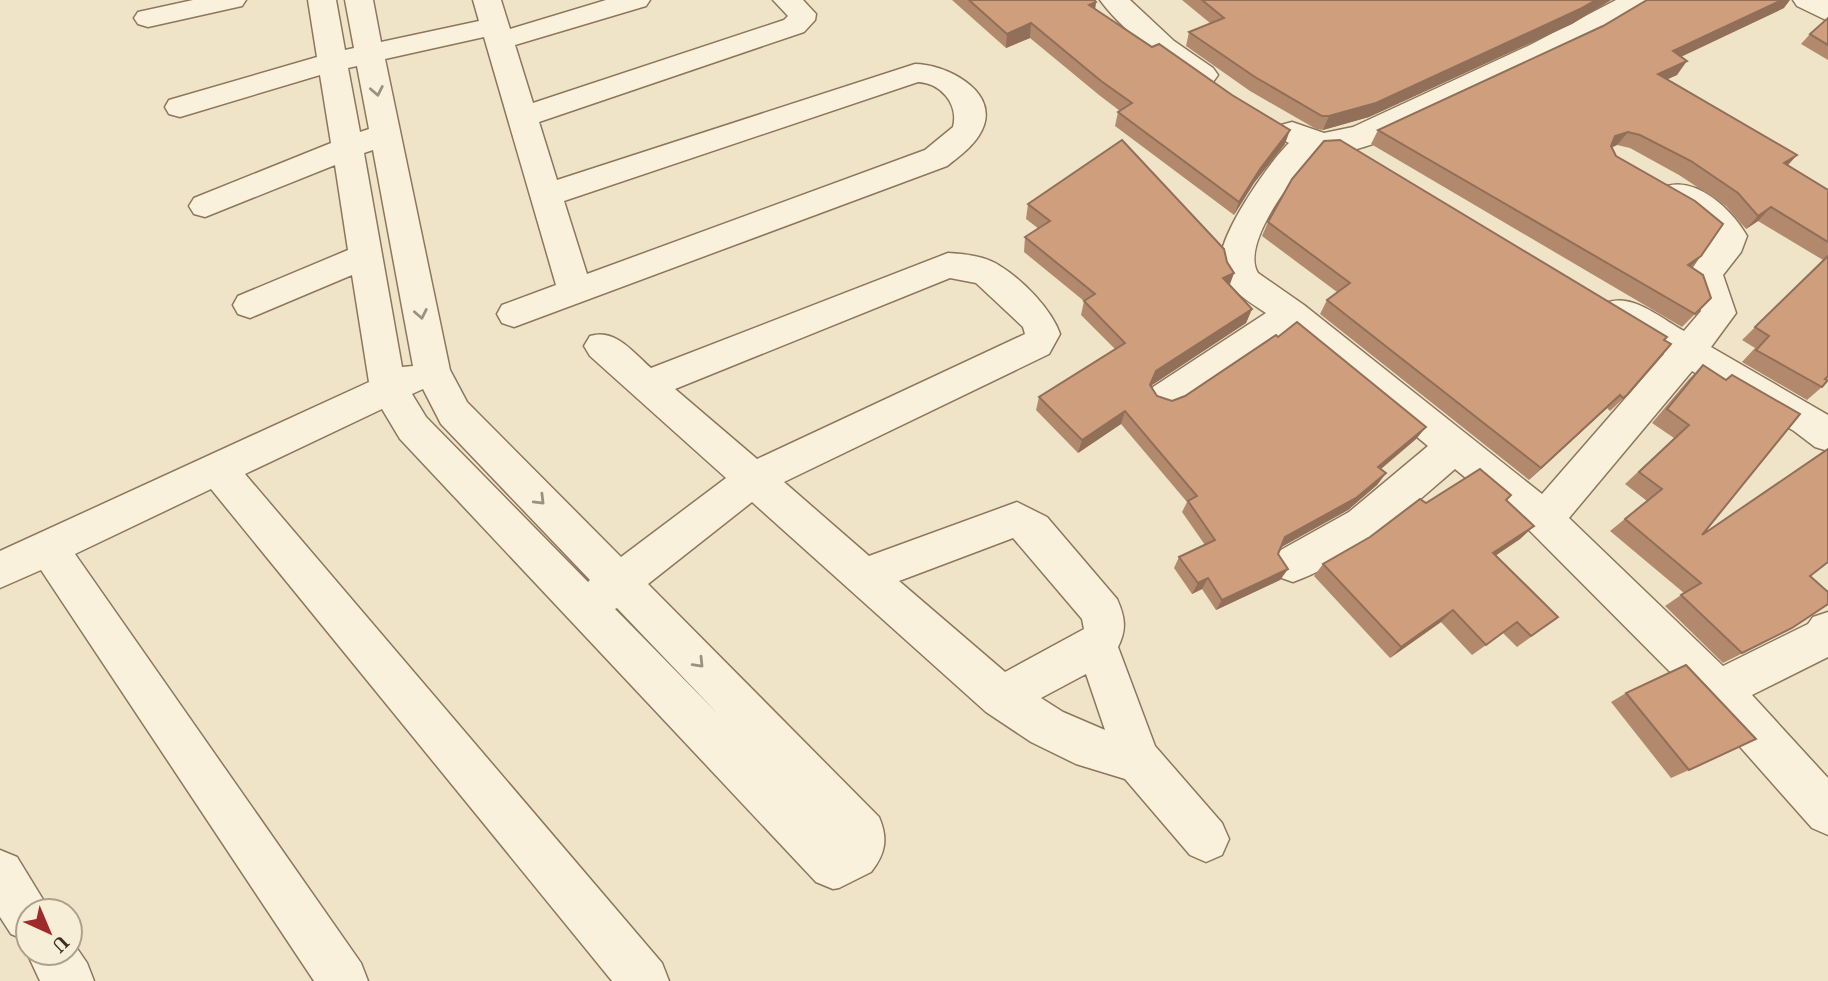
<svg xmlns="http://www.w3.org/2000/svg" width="1828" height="981" viewBox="0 0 1828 981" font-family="'Noto Serif',serif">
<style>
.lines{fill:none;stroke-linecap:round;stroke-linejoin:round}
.minor-casing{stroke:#8d765c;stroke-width:3}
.minor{fill:#faf1dc;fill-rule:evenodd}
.wall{fill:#b2896c}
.shaded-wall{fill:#916f58}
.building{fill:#cf9f7d;stroke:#916f58;stroke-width:2}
.oneway{stroke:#9c907e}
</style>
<rect width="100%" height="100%" fill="#f0e4c8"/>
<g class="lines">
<g class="minor-casing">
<g id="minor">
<path d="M193 0H246L242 6 148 27 138 24 134 18 138 12Z"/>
<path d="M308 0H336L345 50 354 48 345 0H373L381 42 479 21 473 0H501L510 29 606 0H650L646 6 515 45 533 103 784 20 788 16 773 0H803L816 14 815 20 804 32 539 122 557 180 915 64C944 64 996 89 984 125 978 143 961 155 947 166L514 327 502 323 497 314 502 305 556 285 484 37 385 59 450 370 467 402 621 557 726 478 590 356 584 346 590 336C615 328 633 352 651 368L948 253C965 254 986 256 1000 266 1023 280 1052 310 1060 334L1049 354 784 482 869 556 1017 502 1047 517 1117 599C1125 617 1127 629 1118 647L1155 746 1222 823 1229 839 1222 855 1206 862 1190 855 1125 779 1076 764 1031 742 986 712 752 502 648 584 879 817C888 838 886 853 871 872L839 888 833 889 816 882 400 439 382 409 245 474 662 963 669 981H612L211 489 75 554 361 963 368 981H314L41 570 0 588V551L369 382 352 275 250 318 238 314 233 305 238 296 348 250 335 165 205 217 194 214 189 206 194 198 331 143 320 75 180 117 169 114 165 107 169 100 317 57ZM357 66 369 129 360 132 348 68ZM918 82C941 83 959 104 953 127L925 150 587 274 564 201ZM373 150 413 366 402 367 364 153ZM950 278 976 283 1023 327 1025 334 757 459 675 389ZM423 389 441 424 590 580 588 582 426 417 412 394ZM1013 538 1082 619 1084 629 1005 672 899 581ZM617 608 719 715 615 609ZM1086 674 1105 730 1063 712 1041 698Z"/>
<path d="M1100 0H1130L1174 41 1213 68 1218 75 1213 82C1205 84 1200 85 1192 81 1167 68 1116 23 1100 0Z"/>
<path d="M1616 0H1650L1646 6C1589 39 1530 68 1470 97 1429 117 1364 159 1317 153 1295 173 1240 244 1258 273L1304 305 1542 494 1664 354 1609 320 1604 311 1609 302C1634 294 1662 319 1684 331L1701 311 1689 273 1714 237C1700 219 1673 212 1662 194L1667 186C1698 177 1733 211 1747 236L1741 252 1723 275 1736 313 1711 347 1828 415V451L1815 447 1794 431 1692 371 1569 518 1723 666 1808 624 1813 617 1828 612V657L1752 695 1828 778V835L1812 828 1703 705 1530 531 1455 469C1405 512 1356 559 1293 582L1279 577 1273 564 1279 551 1349 512 1428 446 1290 332 1179 407 1166 412 1153 407 1148 397 1153 387 1266 313C1248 301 1228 290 1221 268 1213 242 1269 162 1289 143L1281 139 1277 132 1281 125 1292 122 1324 133 1353 127 1530 45Z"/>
<path d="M1793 0H1828V21L1797 6Z"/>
<path d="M0 850 17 857 50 911H28V941L11 934 0 917Z"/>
<path d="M70 938 87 963 94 981H40L27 953 28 949V953H70Z"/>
</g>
</g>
<use href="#minor" class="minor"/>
</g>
<g class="wall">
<path d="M952 0H1094L1096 2 1095 9 1285 144 1254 183 1234 215 1115 126 1118 112 1120 111 1099 95 1030 38 1006 48Z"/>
<path d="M1182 0H1611L1572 24 1369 117 1323 130 1316 129 1250 91 1186 46 1189 32 1210 23Z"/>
<path d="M1784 8 1681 57 1677 75 1667 79 1797 155 1788 165 1828 190V376L1825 379 1822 387 1807 400 1742 362 1755 348 1742 340 1823 260 1758 221 1746 229 1726 206 1679 175 1630 148 1617 145 1611 148 1616 156 1701 256 1691 267 1711 298 1682 327 1371 144 1378 130 1603 26Z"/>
<path d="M1828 18V60L1801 44 1810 34Z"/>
<path d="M1028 204 1227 262 1234 273 1229 284 1252 309 1246 323 1152 385 1151 386 1157 396 1172 401 1185 396 1278 337 1426 427 1416 439 1381 469 1386 473 1377 485 1348 510 1281 547 1278 554 1288 569 1280 580 1216 610 1202 589 1192 594 1174 568 1179 557 1205 545 1182 512 1187 502 1121 424 1078 453 1036 410 1039 397 1115 349 1081 315 1084 301 1024 252 1025 237 1039 229 1026 219Z"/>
<path d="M1268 222 1664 340 1627 395 1610 411 1607 408 1529 480 1320 314 1327 300 1337 292 1262 236Z"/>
<path d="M1703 365 1726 380 1732 375 1702 535 1810 576 1773 638 1723 663 1665 606 1684 593 1610 531 1647 501 1625 484 1674 438 1652 423 1689 379Z"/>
<path d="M1506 500 1534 526 1520 539 1495 556 1558 617 1517 647 1503 633 1472 655 1441 622 1390 658 1314 576 1323 564 1370 537 1426 503Z"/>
<path d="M1626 693 1689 770 1671 778 1611 702Z"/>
</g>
<g class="shaded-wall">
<path d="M1596 0H1611L1572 24 1369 117 1323 130 1329 116Z"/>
<path d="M1782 0H1790L1784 8 1663 65 1673 51Z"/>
<path d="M1096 2 1094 16 1089 5Z"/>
<path d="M1031 23 1030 38 1006 48 1007 34Z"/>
<path d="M1687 61 1677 75 1648 88 1658 74Z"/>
<path d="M1290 130 1285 144 1254 183 1234 215 1239 202 1260 169Z"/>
<path d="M1628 132 1617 145 1605 150 1615 136Z"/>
<path d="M1797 155 1785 168 1784 163Z"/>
<path d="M1771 207 1758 221 1746 229 1758 216Z"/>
<path d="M1701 256 1688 269V265Z"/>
<path d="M1234 273 1229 287 1223 278Z"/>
<path d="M1252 309 1246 323 1152 385 1146 398 1156 371Z"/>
<path d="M1620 395 1607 408 1529 480 1541 468Z"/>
<path d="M1125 411 1121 424 1078 453 1082 440Z"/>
<path d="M1426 427 1416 439 1369 479 1378 467Z"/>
<path d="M1386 473 1377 485 1348 510 1278 549 1285 537Z"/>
<path d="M1534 526 1520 539 1480 566 1493 553Z"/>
<path d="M1288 569 1280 580 1216 610 1222 600Z"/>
<path d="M1208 578 1202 589 1192 594 1198 583Z"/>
<path d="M1453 610 1441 622 1390 658 1401 647Z"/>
</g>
<g class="building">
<path d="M969 0H1094L1096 2 1089 5 1152 47 1159 44 1232 95 1290 130 1260 169 1239 202 1118 112 1132 103 1101 81 1031 23 1007 34Z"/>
<path d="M1202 0H1596L1580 9 1376 103 1329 116H1322L1255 77 1189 32 1224 18Z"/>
<path d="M1647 0H1782L1673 51 1687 61 1658 74 1797 155 1784 163 1828 190V242L1771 207 1758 216 1738 193 1691 161 1640 135 1628 132 1615 136 1611 146 1616 156 1695 201 1723 224 1701 256 1688 265 1703 275 1711 298 1695 314 1378 130 1603 26Z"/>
<path d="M1828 18V45L1810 34Z"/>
<path d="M1122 140 1224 249 1227 262 1234 273 1223 278 1252 309 1156 371 1150 385 1157 396 1172 401 1185 396 1276 335 1278 337 1297 322 1426 427 1378 467 1386 473 1356 498 1285 537 1278 554 1288 569 1222 600 1208 578 1198 583 1179 557 1215 540 1188 501 1197 496 1125 411 1082 440 1039 397 1125 343 1084 301 1095 294 1025 237 1050 221 1028 204Z"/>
<path d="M1340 140 1667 337 1664 340 1671 344 1627 395 1623 398 1620 395 1541 468 1327 300 1350 283 1268 222 1292 179 1324 141Z"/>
<path d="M1828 256V376L1825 379 1828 380 1822 387 1756 350 1769 336 1755 327Z"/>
<path d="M1703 365 1726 380 1732 375 1800 414 1702 535 1828 449V562L1810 576 1828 592V604L1792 628 1742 653 1681 595 1701 583 1625 519 1662 489 1639 472 1689 425 1667 409Z"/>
<path d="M1480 469 1511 495 1506 500 1534 526 1493 553 1558 617 1531 636 1517 622 1486 645 1453 610 1401 647 1323 564 1370 537 1420 499 1426 503Z"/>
<path d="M1686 665 1756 739 1689 770 1626 693Z"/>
</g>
<defs><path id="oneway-chevron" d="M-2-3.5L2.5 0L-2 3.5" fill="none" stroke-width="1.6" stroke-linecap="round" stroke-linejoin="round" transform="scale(1.75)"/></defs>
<g class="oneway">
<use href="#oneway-chevron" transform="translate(377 91) rotate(79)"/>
<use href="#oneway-chevron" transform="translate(421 314) rotate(79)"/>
<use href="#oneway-chevron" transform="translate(540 500) rotate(45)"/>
<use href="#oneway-chevron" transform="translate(699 663) rotate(46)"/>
</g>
<g transform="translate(49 932) rotate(136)"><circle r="33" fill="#f7eed8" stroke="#ada18e" stroke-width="2"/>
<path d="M0-5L12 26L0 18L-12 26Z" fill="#9e2a2b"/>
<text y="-10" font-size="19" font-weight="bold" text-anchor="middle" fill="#3d2e20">U</text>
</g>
</svg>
